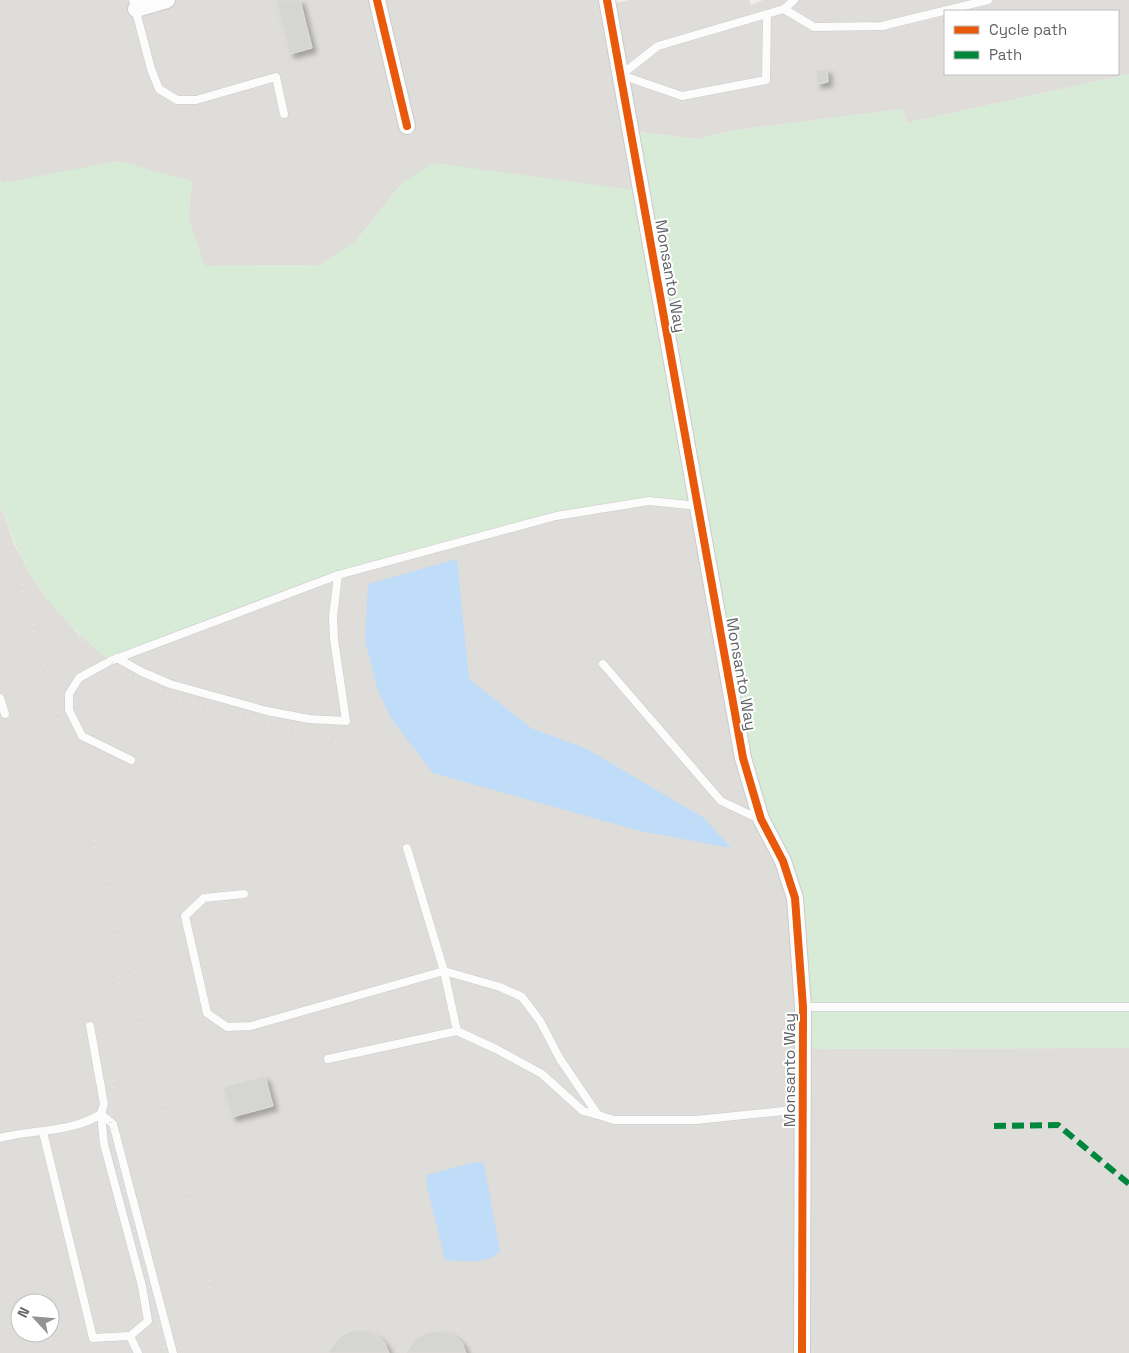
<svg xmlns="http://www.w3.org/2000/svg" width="1129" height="1353" viewBox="0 0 1129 1353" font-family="'Space Grotesk',sans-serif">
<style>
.industrial{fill:#dfddda;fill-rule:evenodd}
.green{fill:#d8ebd7}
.water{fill:#bfdcf8}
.building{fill:#d5d5d3;stroke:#deddd9;filter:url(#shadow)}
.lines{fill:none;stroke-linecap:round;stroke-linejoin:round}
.lane-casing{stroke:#cbcacb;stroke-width:9}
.street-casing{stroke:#cbcacb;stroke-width:18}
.lane{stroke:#fdfcfc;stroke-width:8}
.street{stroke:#fdfcfc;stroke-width:16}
.rail{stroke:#e4e4e3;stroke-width:4;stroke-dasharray:1 6;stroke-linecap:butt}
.quiet{stroke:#00873e;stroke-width:6;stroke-dasharray:12 6;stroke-linecap:butt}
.cycleway-casing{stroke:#fff;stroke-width:11}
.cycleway{stroke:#e8590c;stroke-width:8}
.labels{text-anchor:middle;stroke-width:4;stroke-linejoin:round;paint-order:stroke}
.street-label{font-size:16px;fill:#5f6267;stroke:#fff}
</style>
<defs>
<filter id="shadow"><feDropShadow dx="4.5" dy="4.5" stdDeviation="2.5" flood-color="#0004"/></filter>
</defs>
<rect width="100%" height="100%" fill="#efeeea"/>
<g class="industrial">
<path d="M0 0H607L609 5 629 0H749L751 5 763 0H1129V74L907 123 903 109 736 130 697 139 631 131 642 191 402 183 355 242 320 265 204 266 188 218 192 182 3 183 0 180ZM945 11H1118V74H945Z"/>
<path d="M649 501 699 506 795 898 803 1049 1129 1048V1353H0V505L15 546 33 579 51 603 80 636 338 575 556 516ZM20 1303H50V1333H20Z"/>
</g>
<path class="green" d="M1129 74V1048L803 1049 795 898 761 819 698 506 649 501 556 516 338 575 110 661C81 637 54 611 33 579 19 556 10 531 0 505V180L3 183 118 161 192 181 188 218 205 266 320 265 355 242 402 183 433 163 642 191 631 131 697 139 736 130 903 109 907 123Z"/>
<g class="water">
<path d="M457 559 469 679 531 728 587 749 704 818 731 848 640 831 433 773 390 717 378 690 365 641 368 584Z"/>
<path d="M475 1162 484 1163 500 1252C484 1265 464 1261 445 1260L426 1182 427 1175Z"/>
</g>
<g class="building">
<path d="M276 0H300L312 48 290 54Z"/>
<path d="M827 69 828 82 817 84 816 70Z"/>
<path d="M265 1076 273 1106 232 1117 223 1087Z"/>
<path d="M357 1330 367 1331 376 1335 384 1342 389 1353H328L339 1338 348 1332Z"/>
<path d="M435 1331H445L454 1336 462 1343 466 1353H406L417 1338 426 1333Z"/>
</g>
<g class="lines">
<g class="lane-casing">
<g id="lane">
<path d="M133 0 151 69 159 89 177 100H196L276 77 284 114"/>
<path d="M784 9 814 27 882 26 988 0"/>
<path d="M767 14 766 80 682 96 621 75 658 46 767 14 784 9 794 0"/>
<path d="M117 658 142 672 170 684 267 711 309 719 346 721 334 639 333 617 338 575"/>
<path d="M603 664 721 801 759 819"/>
<path d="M0 698 5 714"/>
<path d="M131 760 82 736 69 710V694L79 678 110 661 338 575 556 516 649 501 699 506"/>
<path d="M244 894 204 898 185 916 207 1013 227 1027 251 1026 444 971 500 987 522 997 540 1021 560 1059 598 1115 583 1111 542 1074 496 1049 457 1031"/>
<path d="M803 1007H1129"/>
<path d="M328 1059 457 1031 444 971 407 848"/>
<path d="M101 1114 113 1124 173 1353"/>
<path d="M101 1114 104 1144 142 1286 148 1321 130 1336"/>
<path d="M598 1115 614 1120H696L802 1109"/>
<path d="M43 1132 93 1338 130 1336 138 1353"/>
<path d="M0 1138C33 1129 71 1133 101 1114L104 1104 90 1026"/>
</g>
</g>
<g class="street-casing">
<g id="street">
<path d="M377 0 407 126"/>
<path d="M607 0 743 758 761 819 783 861 795 898 803 1007 802 1353"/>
<path d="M136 9 167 0"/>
</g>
</g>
<use href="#lane" class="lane"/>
<use href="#street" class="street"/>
<g class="rail">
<path d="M0 510 106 884 228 1353"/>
<path d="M15 545C42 599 82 648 135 678 181 704 235 713 286 727 314 734 341 744 369 753"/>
<path d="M115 941 122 1003 112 1091 110 1120 114 1151 167 1353"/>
</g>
<path class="quiet" d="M994 1126 1058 1125 1129 1184"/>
<g class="cycleway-casing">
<g id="cycleway">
<path d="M377 0 407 126"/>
<path d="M607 0 743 758 761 819 783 861 795 898 803 1007 802 1353"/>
</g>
</g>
<use href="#cycleway" class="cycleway"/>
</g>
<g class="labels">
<g class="street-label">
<text transform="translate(671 276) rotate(80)" y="6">Monsanto Way</text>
<text transform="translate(742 674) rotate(80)" y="6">Monsanto Way</text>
<text transform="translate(789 1070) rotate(-90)" y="6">Monsanto Way</text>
</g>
</g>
<rect x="944" y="10" width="175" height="65" fill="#ffffff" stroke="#bfc0c2"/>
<rect x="954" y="26" width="25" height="8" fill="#e8590c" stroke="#bfc0c2"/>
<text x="989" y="35" font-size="15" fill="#5f6267">Cycle path</text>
<rect x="954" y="51" width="25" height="8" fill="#00873e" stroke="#bfc0c2"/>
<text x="989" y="60" font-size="15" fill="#5f6267">Path</text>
<g transform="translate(35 1318) rotate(296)"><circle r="24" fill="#ffffff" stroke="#bfc0c2"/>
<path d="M0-4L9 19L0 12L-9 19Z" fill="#919395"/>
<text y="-8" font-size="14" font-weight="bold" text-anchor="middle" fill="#5f6267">N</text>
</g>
</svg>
